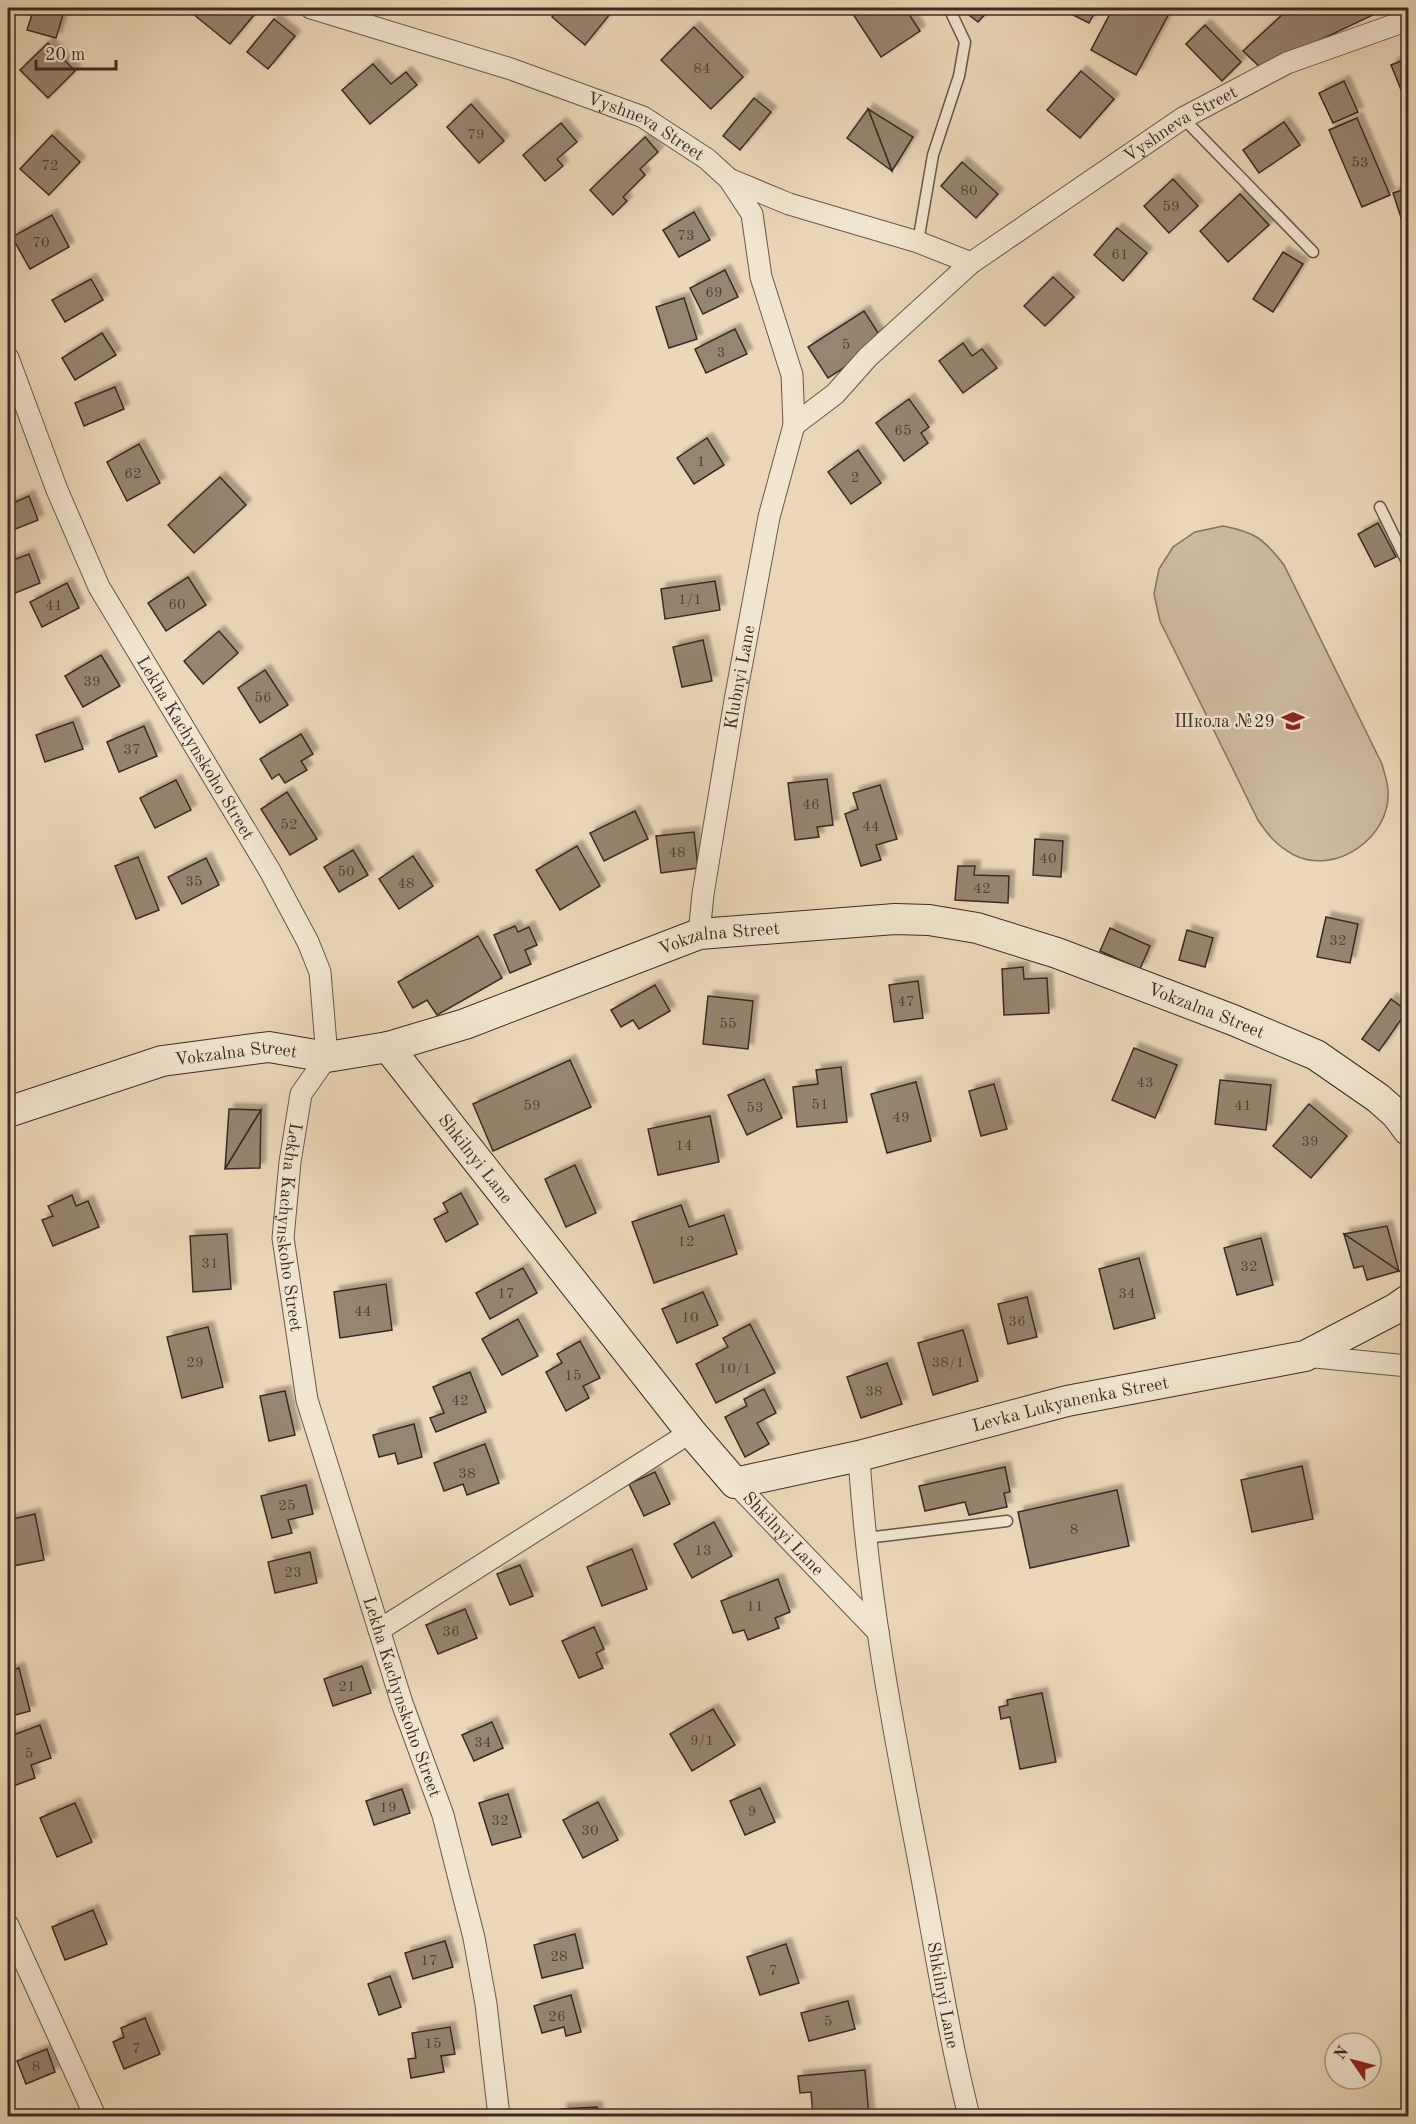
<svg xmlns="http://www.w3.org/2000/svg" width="1416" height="2124" viewBox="0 0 1416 2124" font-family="'Old Standard TT',serif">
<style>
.green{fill:#cdbb9e;stroke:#827461;stroke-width:1.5}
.building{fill:#968570;stroke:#382c24;stroke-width:1.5;filter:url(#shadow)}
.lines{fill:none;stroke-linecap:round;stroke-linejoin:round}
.lane-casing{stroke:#655749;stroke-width:13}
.street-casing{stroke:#655749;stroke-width:23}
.secondary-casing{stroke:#382c24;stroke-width:32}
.lane{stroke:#f3e6d0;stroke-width:10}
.street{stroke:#f3e6d0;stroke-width:21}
.secondary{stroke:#f3e6d0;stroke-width:30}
.labels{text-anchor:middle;stroke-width:5;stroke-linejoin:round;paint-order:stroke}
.number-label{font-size:15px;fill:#504237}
.street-label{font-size:18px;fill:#382c24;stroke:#f3e6d0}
.poi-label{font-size:18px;fill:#382c24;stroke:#f3e6d0;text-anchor:end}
</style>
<defs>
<filter id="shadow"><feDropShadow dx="5.5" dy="-5.5" stdDeviation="1.5" flood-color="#0004"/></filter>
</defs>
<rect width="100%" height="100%" fill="#ecd8b7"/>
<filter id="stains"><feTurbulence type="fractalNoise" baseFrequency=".00333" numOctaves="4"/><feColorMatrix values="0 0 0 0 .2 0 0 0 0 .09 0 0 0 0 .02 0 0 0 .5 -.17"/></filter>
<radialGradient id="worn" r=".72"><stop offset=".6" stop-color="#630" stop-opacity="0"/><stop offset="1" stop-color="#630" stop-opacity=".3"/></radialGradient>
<path class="green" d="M1223 526C1255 532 1264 539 1284 565L1382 764C1384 773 1388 782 1388 791 1391 837 1336 876 1294 855 1277 846 1268 835 1258 820L1160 621 1154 594 1159 569 1173 547 1195 532Z"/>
<g class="building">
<path d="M34 8H65L56 38 27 30Z"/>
<path d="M198 8H255L258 10 230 44 193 14Z"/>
<path d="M559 8H602L610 14 585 45 552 17Z"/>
<path d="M849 8H905L920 31 881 57Z"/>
<path d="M960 8H991L978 22Z"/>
<path d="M1059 8H1097L1089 23Z"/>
<path d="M1113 8H1172L1136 75 1091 50Z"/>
<path d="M1270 8H1366L1375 14 1261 68 1243 51 1283 14Z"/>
<path d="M274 19 295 36 268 69 247 52Z"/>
<path d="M1205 25 1241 62 1222 81 1186 44Z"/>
<path d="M694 27 743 77 711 109 661 60Z"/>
<path d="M48 43 75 71 48 98 20 70Z"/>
<path d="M1408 58V107L1391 65Z"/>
<path d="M373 64 391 84 406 72 417 85 370 124 342 90Z"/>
<path d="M1081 71 1114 99 1080 138 1047 110Z"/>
<path d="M1344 81 1358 112 1333 123 1319 93Z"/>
<path d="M754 98 771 112 740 150 723 136Z"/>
<path d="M471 104 504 141 479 163 447 127Z"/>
<path d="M868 109 913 137 892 171Z"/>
<path d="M868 109 892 171 847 138Z"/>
<path d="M1357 118 1390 195 1362 207 1329 130Z"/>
<path d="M1284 122 1300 145 1259 173 1243 150Z"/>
<path d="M561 123 577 142 557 159 563 166 545 181 523 155Z"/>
<path d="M52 135 80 162 49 195 20 169Z"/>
<path d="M645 137 658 152 640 169 645 175 623 197 627 201 613 215 590 190Z"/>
<path d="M962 162 998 194 976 218 941 186Z"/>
<path d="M1173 179 1198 206 1169 233 1144 206Z"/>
<path d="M1408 188V236H1407L1393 193Z"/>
<path d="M1240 194 1269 225 1228 262 1200 231Z"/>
<path d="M694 212 710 240 679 257 663 230Z"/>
<path d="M52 215 69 247 30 269 12 237Z"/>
<path d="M1117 228 1147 253 1123 281 1094 255Z"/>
<path d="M1283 252 1303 264 1273 312 1253 299Z"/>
<path d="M725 270 738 297 703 314 690 288Z"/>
<path d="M1053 277 1074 297 1045 326 1024 306Z"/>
<path d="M91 279 103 300 65 322 52 300Z"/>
<path d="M684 298 697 339 669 348 656 307Z"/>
<path d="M864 311 884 342 828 378 808 347Z"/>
<path d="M735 329 747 354 706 373 695 349Z"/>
<path d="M102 333 116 355 75 380 62 358Z"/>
<path d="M963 343 972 356 982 349 997 368 963 393 939 361Z"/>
<path d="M115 387 124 409 84 426 75 403Z"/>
<path d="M909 399 929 427 921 433 928 443 904 461 876 423Z"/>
<path d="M707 438 724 465 694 484 677 458Z"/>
<path d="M139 444 160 483 127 501 107 462Z"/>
<path d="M858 450 881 483 851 504 828 472Z"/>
<path d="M220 477 246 505 194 553 168 525Z"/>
<path d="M29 496 38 520 8 532V505Z"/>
<path d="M1378 523 1396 557 1375 567 1358 534Z"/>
<path d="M29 554 40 583 8 596V562Z"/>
<path d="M188 577 206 605 166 631 148 603Z"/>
<path d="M715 581 720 610 665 619 661 589Z"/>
<path d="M67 583 79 608 42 627 30 602Z"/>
<path d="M219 631 238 653 203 684 184 661Z"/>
<path d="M703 640 712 681 682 687 673 647Z"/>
<path d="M101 655 120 686 83 707 65 676Z"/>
<path d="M265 670 288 705 260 723 238 688Z"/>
<path d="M73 722 83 749 45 762 36 735Z"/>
<path d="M144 726 157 756 119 772 107 742Z"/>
<path d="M301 734 313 754 301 761 307 770 285 783 279 774 272 779 260 759Z"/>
<path d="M827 779 833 825 817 827 819 837 795 840 788 783Z"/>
<path d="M176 780 191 810 155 828 140 798Z"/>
<path d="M880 785 897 839 876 845 881 860 861 866 845 814 858 809 853 793Z"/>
<path d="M287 792 317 839 290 855 261 809Z"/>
<path d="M635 811 648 839 604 861 590 833Z"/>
<path d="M694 832 698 868 661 873 656 836Z"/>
<path d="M1035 839 1063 841 1061 877 1033 875Z"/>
<path d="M577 846 600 886 560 910 536 870Z"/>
<path d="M353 850 368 875 339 892 324 867Z"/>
<path d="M413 856 433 886 399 909 379 879Z"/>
<path d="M138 857 159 910 136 919 115 866Z"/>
<path d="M206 858 219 885 182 904 168 877Z"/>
<path d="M958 866H975L974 875 1009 876 1008 903 955 900Z"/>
<path d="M1326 917 1358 924 1350 963 1317 957Z"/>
<path d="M515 926 518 932 529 927 537 945 525 950 531 964 510 973 494 935Z"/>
<path d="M1110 928 1150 946 1140 969 1100 951Z"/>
<path d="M1187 930 1213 938 1205 967 1179 960Z"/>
<path d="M478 936 502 978 437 1015 427 1000 413 1008 398 982Z"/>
<path d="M1023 967 1024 979 1047 978 1049 1013 1004 1015 1002 969Z"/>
<path d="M918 981 923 1018 894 1022 889 985Z"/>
<path d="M655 985 670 1011 639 1029 633 1020 621 1027 611 1010Z"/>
<path d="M708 996 753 1001 748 1049 703 1044Z"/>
<path d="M1391 999 1407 1011 1379 1051 1362 1039Z"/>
<path d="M1134 1048 1177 1065 1155 1118 1112 1100Z"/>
<path d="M570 1060 591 1107 493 1151 473 1104Z"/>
<path d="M841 1067 847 1122 797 1127 793 1087 818 1084 816 1070Z"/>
<path d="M764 1079 782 1118 747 1135 728 1095Z"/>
<path d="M1220 1080 1271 1085 1266 1130 1215 1124Z"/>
<path d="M916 1082 931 1141 887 1153 871 1094Z"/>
<path d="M994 1084 1007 1129 981 1136 969 1091Z"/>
<path d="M1309 1104 1347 1136 1311 1178 1273 1146Z"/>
<path d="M229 1109 261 1110 225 1169Z"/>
<path d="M261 1110 260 1168 225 1169Z"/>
<path d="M710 1116 719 1162 658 1175 648 1129Z"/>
<path d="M575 1165 596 1213 566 1227 545 1179Z"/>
<path d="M461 1193 478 1224 446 1242 434 1219 448 1212 443 1203Z"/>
<path d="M72 1195 76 1206 88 1201 99 1227 53 1246 42 1220 53 1216 48 1206Z"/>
<path d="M681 1205 689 1227 724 1215 737 1254 654 1283 632 1222Z"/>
<path d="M1387 1226 1399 1271 1344 1234Z"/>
<path d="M227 1234 231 1289 193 1292 190 1236Z"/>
<path d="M1344 1234 1399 1271 1367 1280 1363 1266 1354 1268Z"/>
<path d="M1261 1238 1273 1285 1237 1295 1224 1248Z"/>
<path d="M1139 1258 1155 1318 1114 1329 1099 1269Z"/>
<path d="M523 1268 537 1293 490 1319 476 1293Z"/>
<path d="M386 1284 392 1330 340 1338 334 1292Z"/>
<path d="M703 1292 718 1325 677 1343 662 1309Z"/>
<path d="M1027 1297 1037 1337 1008 1344 998 1304Z"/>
<path d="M518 1319 538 1356 502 1375 482 1339Z"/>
<path d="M750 1324 775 1373 716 1403 696 1364 728 1347 723 1338Z"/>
<path d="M208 1327 223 1387 182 1398 167 1337Z"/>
<path d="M963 1330 978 1381 933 1395 918 1343Z"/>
<path d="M580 1341 600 1378 583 1386 589 1398 566 1411 546 1372 562 1363 557 1354Z"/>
<path d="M887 1363 902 1404 861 1418 847 1377Z"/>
<path d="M470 1372 486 1412 436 1432 430 1418 444 1413 433 1387Z"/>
<path d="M764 1389 776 1413 757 1423 769 1444 745 1457 725 1417 747 1406 744 1399Z"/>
<path d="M285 1391 295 1435 269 1441 260 1396Z"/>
<path d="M414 1424 422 1457 398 1464 395 1453 379 1457 373 1435Z"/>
<path d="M485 1444 499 1483 467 1495 463 1484 444 1491 434 1463Z"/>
<path d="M1302 1466 1313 1519 1252 1532 1241 1480Z"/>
<path d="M1005 1467 1010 1492 1004 1493 1007 1507 969 1515 965 1502 925 1511 919 1486Z"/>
<path d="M655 1472 670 1504 644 1516 629 1484Z"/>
<path d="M306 1485 313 1514 288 1520 292 1533 272 1538 261 1496Z"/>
<path d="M1117 1490 1129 1546 1030 1568 1018 1512Z"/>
<path d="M35 1514 44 1560 8 1567V1520Z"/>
<path d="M714 1522 732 1556 692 1578 674 1544Z"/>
<path d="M632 1549 647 1589 602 1606 587 1567Z"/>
<path d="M310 1552 317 1583 275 1593 268 1562Z"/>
<path d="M520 1565 533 1596 510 1605 497 1574Z"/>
<path d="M778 1579 790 1612 775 1618 779 1628 748 1640 744 1630 733 1633 721 1601Z"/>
<path d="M465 1609 477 1638 438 1654 426 1625Z"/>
<path d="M594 1627 604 1649 596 1653 603 1668 579 1678 562 1641Z"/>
<path d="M362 1666 371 1693 333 1706 324 1679Z"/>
<path d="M19 1668 30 1711 8 1717V1671Z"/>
<path d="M1042 1693 1056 1762 1020 1769 1010 1717 1001 1719 999 1707 1008 1705 1007 1700Z"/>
<path d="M713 1709 735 1745 692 1771 670 1734Z"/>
<path d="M492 1722 503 1748 474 1761 462 1735Z"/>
<path d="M40 1725 51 1758 31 1765 35 1778 8 1788V1748L10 1747 8 1737Z"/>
<path d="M760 1788 775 1822 745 1835 730 1801Z"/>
<path d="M402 1789 410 1813 374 1825 366 1801Z"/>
<path d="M508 1794 521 1837 492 1845 479 1803Z"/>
<path d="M598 1802 618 1840 583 1858 563 1820Z"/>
<path d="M75 1803 92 1842 57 1857 40 1818Z"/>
<path d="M93 1910 107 1944 65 1960 52 1927Z"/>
<path d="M575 1934 583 1968 542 1978 534 1945Z"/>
<path d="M445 1941 453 1967 413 1979 405 1953Z"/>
<path d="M786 1944 799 1983 760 1995 747 1957Z"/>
<path d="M390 1976 401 2007 379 2015 368 1984Z"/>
<path d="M571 1995 581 2032 566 2036 564 2027 542 2033 534 2006Z"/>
<path d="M848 2001 855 2029 809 2041 801 2013Z"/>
<path d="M145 2018 160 2054 124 2069 113 2042 124 2037 121 2028Z"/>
<path d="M450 2027 455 2054 441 2056 444 2072 411 2078 408 2059 416 2058 412 2033Z"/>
<path d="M47 2049 55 2072 26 2084 17 2061Z"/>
<path d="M865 2070 869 2116H813L811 2092 800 2093 798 2076Z"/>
<path d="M597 2107V2116H562L561 2109Z"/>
</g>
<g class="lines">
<g class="lane-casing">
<g id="lane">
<path d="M1183 118 1313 252"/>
<path d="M918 242 933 155 959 76 965 42 949 8"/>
<path d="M1380 507 1408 564"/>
<path d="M866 1538 1007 1521"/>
</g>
</g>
<g class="street-casing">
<g id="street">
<path id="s1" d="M311 8 511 69 643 117 707 159 729 179 789 204 918 242 971 263"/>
<path id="s2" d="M8 358 57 490 99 587 270 871 308 942 320 972 327 1057 301 1094 290 1162 283 1238 307 1400 402 1703 443 1815 474 1938 486 2004 499 2116"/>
<path id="s3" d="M794 425 835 394 868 357 971 263 1183 118 1287 63 1408 20"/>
<path id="s4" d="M699 934 703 894 735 700 769 517 794 425 792 375 761 277 752 214 729 179"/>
<path d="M1305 1356 1408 1366"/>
<path id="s5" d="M859 1456C867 1592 893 1728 919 1862 935 1946 948 2033 969 2116"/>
<path id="s6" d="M735 1483 878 1632"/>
<path d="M379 1630 691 1432"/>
<path d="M8 1925 95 2116"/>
</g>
</g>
<g class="secondary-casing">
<g id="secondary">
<path id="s7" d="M388 1047 691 1432 735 1483 859 1456 1067 1401 1305 1356 1395 1309 1408 1300"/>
<path id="s8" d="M8 1112 162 1061 269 1047 327 1057 388 1047 465 1024 699 934 895 919 929 920 977 928 1057 953 1233 1020 1316 1055 1378 1098 1396 1114 1408 1130"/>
</g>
</g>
<use href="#lane" class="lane"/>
<use href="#street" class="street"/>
<use href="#secondary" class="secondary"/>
</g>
<defs>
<g id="school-bare" transform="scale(1.8)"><path d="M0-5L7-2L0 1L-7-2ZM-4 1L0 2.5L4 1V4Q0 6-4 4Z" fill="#8f2418" stroke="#f3e6d0" stroke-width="2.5" paint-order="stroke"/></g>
</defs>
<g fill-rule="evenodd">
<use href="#school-bare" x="1293" y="721"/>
</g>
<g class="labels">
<g class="number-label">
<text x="702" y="73">84</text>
<text x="476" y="139">79</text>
<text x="1360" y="167">53</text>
<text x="50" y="170">72</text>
<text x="969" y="195">80</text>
<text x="1171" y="211">59</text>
<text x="686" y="240">73</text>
<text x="41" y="247">70</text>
<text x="1120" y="259">61</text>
<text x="714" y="297">69</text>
<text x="846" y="349">5</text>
<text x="721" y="357">3</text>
<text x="903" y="435">65</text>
<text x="701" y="466">1</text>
<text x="133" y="478">62</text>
<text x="855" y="482">2</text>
<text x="690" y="604">1/1</text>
<text x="177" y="609">60</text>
<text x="54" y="610">41</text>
<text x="92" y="686">39</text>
<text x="263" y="702">56</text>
<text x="132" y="754">37</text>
<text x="811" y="809">46</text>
<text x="289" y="829">52</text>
<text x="871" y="831">44</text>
<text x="677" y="857">48</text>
<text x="1048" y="863">40</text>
<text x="346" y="876">50</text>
<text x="194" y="886">35</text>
<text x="406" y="888">48</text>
<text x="982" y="893">42</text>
<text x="1338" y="945">32</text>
<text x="906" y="1006">47</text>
<text x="728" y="1028">55</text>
<text x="1145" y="1087">43</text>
<text x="820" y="1109">51</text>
<text x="532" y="1110">59</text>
<text x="1243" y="1110">41</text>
<text x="755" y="1112">53</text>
<text x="901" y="1122">49</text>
<text x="1310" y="1146">39</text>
<text x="684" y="1150">14</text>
<text x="686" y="1246">12</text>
<text x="210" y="1268">31</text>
<text x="1249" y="1271">32</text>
<text x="506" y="1298">17</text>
<text x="1127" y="1298">34</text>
<text x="363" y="1316">44</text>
<text x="690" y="1322">10</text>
<text x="1017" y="1326">36</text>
<text x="195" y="1367">29</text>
<text x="948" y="1367">38/1</text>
<text x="735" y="1373">10/1</text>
<text x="573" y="1380">15</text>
<text x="874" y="1396">38</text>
<text x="460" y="1405">42</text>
<text x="467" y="1478">38</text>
<text x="287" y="1510">25</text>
<text x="1074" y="1534">8</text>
<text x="703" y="1555">13</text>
<text x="293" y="1577">23</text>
<text x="755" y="1611">11</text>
<text x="451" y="1636">36</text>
<text x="347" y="1691">21</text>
<text x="702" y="1745">9/1</text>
<text x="483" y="1747">34</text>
<text x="29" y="1758">5</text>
<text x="388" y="1812">19</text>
<text x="752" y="1816">9</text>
<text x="500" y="1825">32</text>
<text x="590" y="1835">30</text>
<text x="559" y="1961">28</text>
<text x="429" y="1965">17</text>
<text x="773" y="1975">7</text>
<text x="557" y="2021">26</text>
<text x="828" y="2026">5</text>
<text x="433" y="2048">15</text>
<text x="136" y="2053">7</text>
<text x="36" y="2071">8</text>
</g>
<g class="street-label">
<text dy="6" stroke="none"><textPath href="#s3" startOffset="492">Vyshneva Street</textPath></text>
<text dy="6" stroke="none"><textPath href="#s1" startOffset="356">Vyshneva Street</textPath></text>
<text dy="6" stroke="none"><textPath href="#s4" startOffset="260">Klubnyi Lane</textPath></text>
<text dy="6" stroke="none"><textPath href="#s2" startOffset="434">Lekha Kachynskoho Street</textPath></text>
<text dy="6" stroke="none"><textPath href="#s8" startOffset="741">Vokzalna Street</textPath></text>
<text dy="6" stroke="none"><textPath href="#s8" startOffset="1245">Vokzalna Street</textPath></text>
<text dy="6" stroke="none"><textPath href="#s8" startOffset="237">Vokzalna Street</textPath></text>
<text dy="6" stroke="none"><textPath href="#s7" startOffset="142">Shkilnyi Lane</textPath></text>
<text dy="6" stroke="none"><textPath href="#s2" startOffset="956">Lekha Kachynskoho Street</textPath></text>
<text dy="6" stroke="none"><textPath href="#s7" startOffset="902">Levka Lukyanenka Street</textPath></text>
<text dy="6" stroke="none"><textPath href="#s6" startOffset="70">Shkilnyi Lane</textPath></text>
<text dy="6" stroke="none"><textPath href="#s2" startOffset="1442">Lekha Kachynskoho Street</textPath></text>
<text dy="6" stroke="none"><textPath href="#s5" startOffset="546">Shkilnyi Lane</textPath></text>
</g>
<g class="poi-label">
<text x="1275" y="727">Школа №29</text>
</g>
</g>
<rect width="1416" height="2124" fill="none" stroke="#ecd8b7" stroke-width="30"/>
<rect x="9" y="9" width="1398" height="2106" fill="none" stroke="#382c24" stroke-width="3"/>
<rect x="15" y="15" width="1386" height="2094" fill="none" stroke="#382c24" stroke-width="1.5"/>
<g transform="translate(1353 2061) rotate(305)"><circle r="28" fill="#f3e6d0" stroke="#a89c8b" stroke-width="1.5"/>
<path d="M0-4.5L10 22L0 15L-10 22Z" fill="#8f2418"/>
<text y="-9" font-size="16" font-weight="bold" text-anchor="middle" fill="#382c24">N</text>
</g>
<path d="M36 60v9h80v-9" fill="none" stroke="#382c24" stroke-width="3"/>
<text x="45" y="60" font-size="18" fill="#382c24" stroke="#f3e6d0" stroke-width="4.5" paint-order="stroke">20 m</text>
<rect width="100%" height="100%" filter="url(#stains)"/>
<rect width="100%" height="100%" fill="url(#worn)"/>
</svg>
